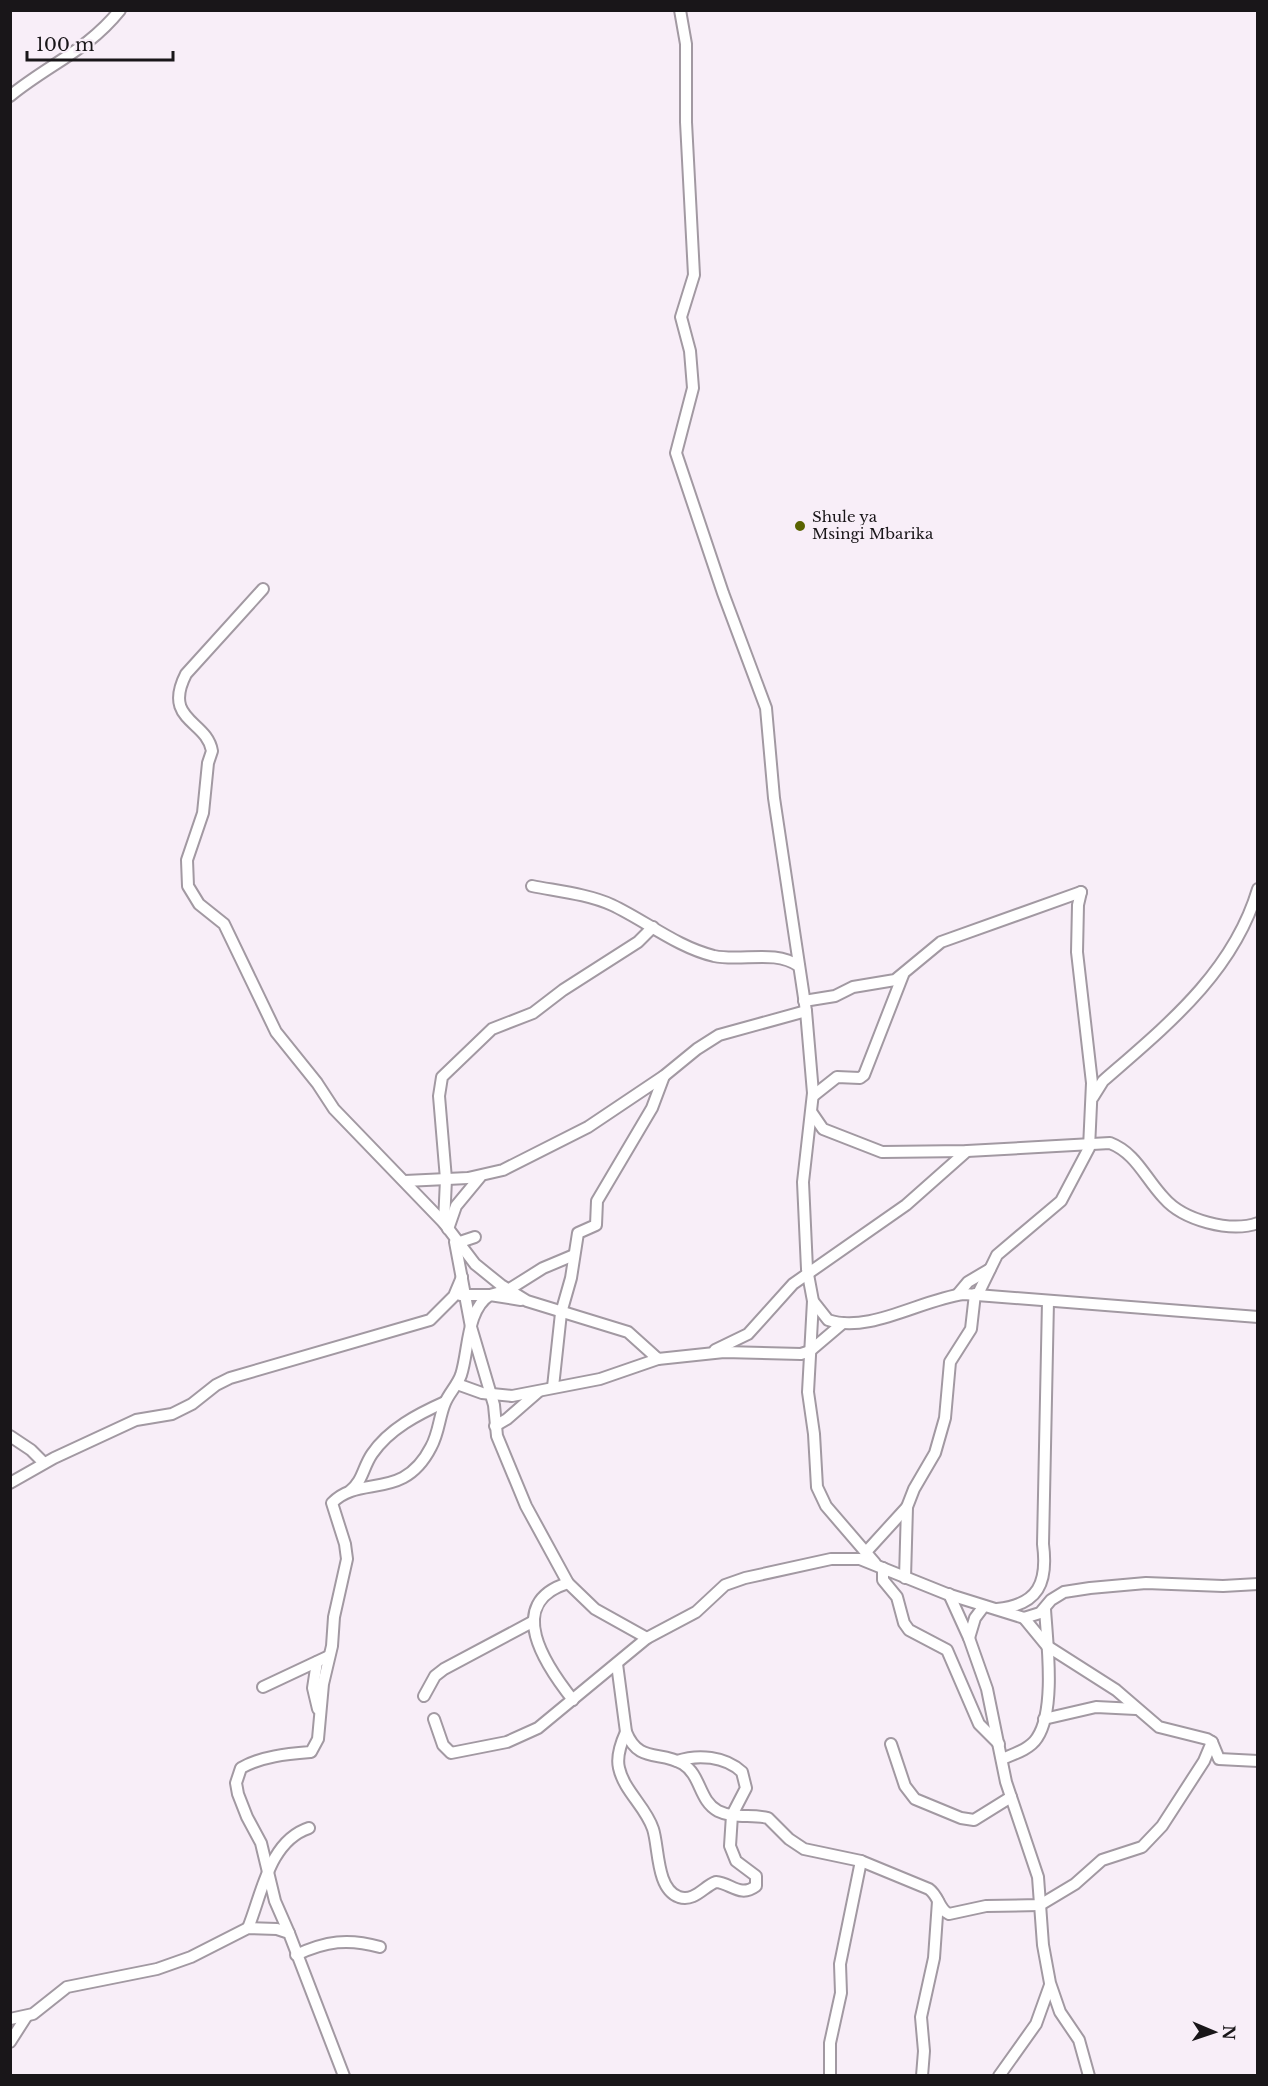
<svg xmlns="http://www.w3.org/2000/svg" width="1268" height="2086" viewBox="0 0 1268 2086" font-family="'Libre Baskerville',serif">
<style>
.lines{fill:none;stroke-linecap:round;stroke-linejoin:round}
.street-casing{stroke:#a299a2;stroke-width:14}
.street{stroke:#fff;stroke-width:10}
.poi-dot{fill:#5a6301;stroke:#f8eef8;stroke-width:2}
.labels{text-anchor:middle;stroke-width:4.5;stroke-linejoin:round;paint-order:stroke}
.poi-label{font-size:15px;fill:#191619;stroke:#f8eef8;text-anchor:start}
</style>
<rect width="100%" height="100%" fill="#f8eef8"/>
<g class="lines">
<g class="street-casing">
<g id="street">
<path d="M680 10 686 44V122L694 275 681 317 690 351 693 388 676 453 723 593 766 708 774 798 806 1011 813 1093 803 1182 807 1269 813 1301 828 1320C869 1334 922 1299 964 1294L1258 1317"/>
<path d="M10 96C49 64 87 51 120 10"/>
<path d="M263 589 186 674C162 721 207 720 212 751L208 763 203 813 187 860 188 886 199 904 224 924 276 1032 317 1083 334 1109 444 1223 475 1264 501 1285 527 1301 628 1332 658 1359 724 1352 801 1354 810 1351 843 1323"/>
<path d="M532 886C557 891 588 894 612 905 646 921 677 947 714 956 742 962 774 949 799 966"/>
<path d="M804 1001 835 996 853 987 895 980 941 942 1081 892"/>
<path d="M813 1096 837 1077 860 1078 864 1075 903 975"/>
<path d="M1093 1097 1103 1081C1166 1026 1233 973 1258 889"/>
<path d="M812 1113 823 1129 882 1152 967 1151 1110 1143C1136 1153 1145 1178 1164 1198 1183 1220 1230 1233 1258 1223"/>
<path d="M405 1181 468 1178 503 1170 588 1127 664 1076 697 1049 719 1035 806 1011"/>
<path d="M444 1223 446 1179 439 1096 442 1077 492 1029 533 1013 563 990 638 942 653 927"/>
<path d="M448 1229 456 1206 480 1177"/>
<path d="M455 1242 471 1327 494 1405 497 1436 526 1506 568 1583 595 1609 647 1638"/>
<path d="M457 1243 475 1237"/>
<path d="M958 1294 968 1282 990 1269"/>
<path d="M978 1294 997 1255 1061 1201 1089 1148 1092 1083 1077 952 1078 905 1081 892"/>
<path d="M460 1295H490L508 1290 543 1268 574 1255"/>
<path d="M813 1301 808 1392 814 1434 817 1487 826 1506 875 1563"/>
<path d="M715 1350 748 1334 793 1284 906 1205 967 1151"/>
<path d="M457 1384 482 1393 512 1396 600 1379 658 1359"/>
<path d="M553 1387 561 1313 571 1278 578 1233 596 1225 597 1201 652 1108 664 1076"/>
<path d="M495 1426 507 1419 538 1392"/>
<path d="M10 1436 31 1450 44 1463"/>
<path d="M10 1483 54 1458 136 1420 172 1414 192 1404 216 1385 230 1378 430 1320 454 1296 462 1277"/>
<path d="M350 1491C363 1481 363 1467 372 1454 389 1429 418 1414 445 1402"/>
<path d="M866 1552 907 1507"/>
<path d="M883 1568V1580L897 1597 904 1623 909 1630 947 1650 979 1724 999 1744"/>
<path d="M905 1578 907 1507 914 1489 935 1453 945 1418 950 1362 971 1329 975 1294"/>
<path d="M568 1583C503 1603 546 1666 573 1700"/>
<path d="M949 1594 969 1638 987 1689 1006 1782 1038 1877 1043 1945 1050 1983 1060 2012 1079 2040 1089 2076"/>
<path d="M997 1609C1039 1605 1048 1582 1043 1544L1048 1301"/>
<path d="M1024 1618 1047 1646 1116 1690 1159 1727 1207 1739 1212 1742 1219 1759 1258 1761"/>
<path d="M969 1638 975 1618 984 1606"/>
<path d="M317 1662 313 1688 318 1709"/>
<path d="M617 1664 626 1732C639 1764 660 1750 683 1764 701 1775 699 1801 718 1811 734 1819 751 1814 768 1818L789 1839 804 1849 861 1861 929 1889C939 1896 939 1910 949 1914L986 1906 1040 1905 1075 1884 1102 1860 1142 1847 1162 1826 1204 1761 1212 1742"/>
<path d="M263 1687 329 1656"/>
<path d="M424 1696 435 1676 444 1669 534 1621"/>
<path d="M434 1719 443 1745 451 1753 507 1742 538 1728 647 1638 696 1612 725 1585 745 1578 831 1559H860L947 1594 1024 1618 1040 1613 1051 1600 1064 1592 1090 1588 1146 1583 1223 1586 1258 1584"/>
<path d="M1044 1719 1096 1707 1136 1709"/>
<path d="M626 1732C621 1743 616 1756 619 1768 624 1791 646 1807 653 1829 659 1847 656 1889 679 1897 695 1902 704 1886 716 1882 731 1883 740 1898 756 1886V1876L736 1861 730 1846 732 1815 746 1788 742 1772C725 1756 698 1754 677 1761"/>
<path d="M891 1744 905 1786 915 1799 961 1818 974 1820 1011 1797"/>
<path d="M1002 1759C1014 1754 1030 1749 1037 1738 1056 1710 1047 1642 1045 1609"/>
<path d="M248 1928C262 1894 269 1841 309 1828"/>
<path d="M289 1933 275 1901 261 1843 247 1817 238 1794 236 1783 241 1768C262 1756 287 1754 311 1752L318 1739 323 1684 332 1646 334 1617 347 1559 345 1544 332 1503C360 1474 403 1502 431 1447 439 1433 439 1417 445 1403 449 1393 457 1386 461 1375 469 1351 466 1310 490 1295L521 1300"/>
<path d="M296 1955C326 1941 348 1938 380 1947"/>
<path d="M10 2019 33 2014 67 1987 157 1969 191 1957 248 1928 277 1929 289 1933 344 2076"/>
<path d="M10 2042 26 2017"/>
<path d="M830 2076V2043L841 1993 840 1964 861 1861"/>
<path d="M922 2076 924 2051 921 2017 934 1958 938 1901"/>
<path d="M999 2076 1036 2024 1050 1985"/>
</g>
</g>
<use href="#street" class="street"/>
</g>
<circle class="poi-dot" cx="800" cy="526" r="6"/>
<g class="labels">
<g class="poi-label">
<text x="812" y="522">Shule ya<tspan x="812" dy="17">Msingi Mbarika</tspan></text>
</g>
</g>
<rect width="1268" height="2086" fill="none" stroke="#191619" stroke-width="24"/>
<g transform="translate(1214 2032) rotate(92)" stroke="#f8eef8" stroke-width="4.5" paint-order="stroke">
<path d="M0-4.5L10 22L0 15L-10 22Z" fill="#191619"/>
<text y="-9" font-size="16" font-weight="bold" text-anchor="middle" fill="#191619">N</text>
</g>
<path d="M27 51v9h146v-9" fill="none" stroke="#191619" stroke-width="3"/>
<text x="36" y="51" font-size="18" fill="#191619" stroke="#f8eef8" stroke-width="4.5" paint-order="stroke">100 m</text>
</svg>
